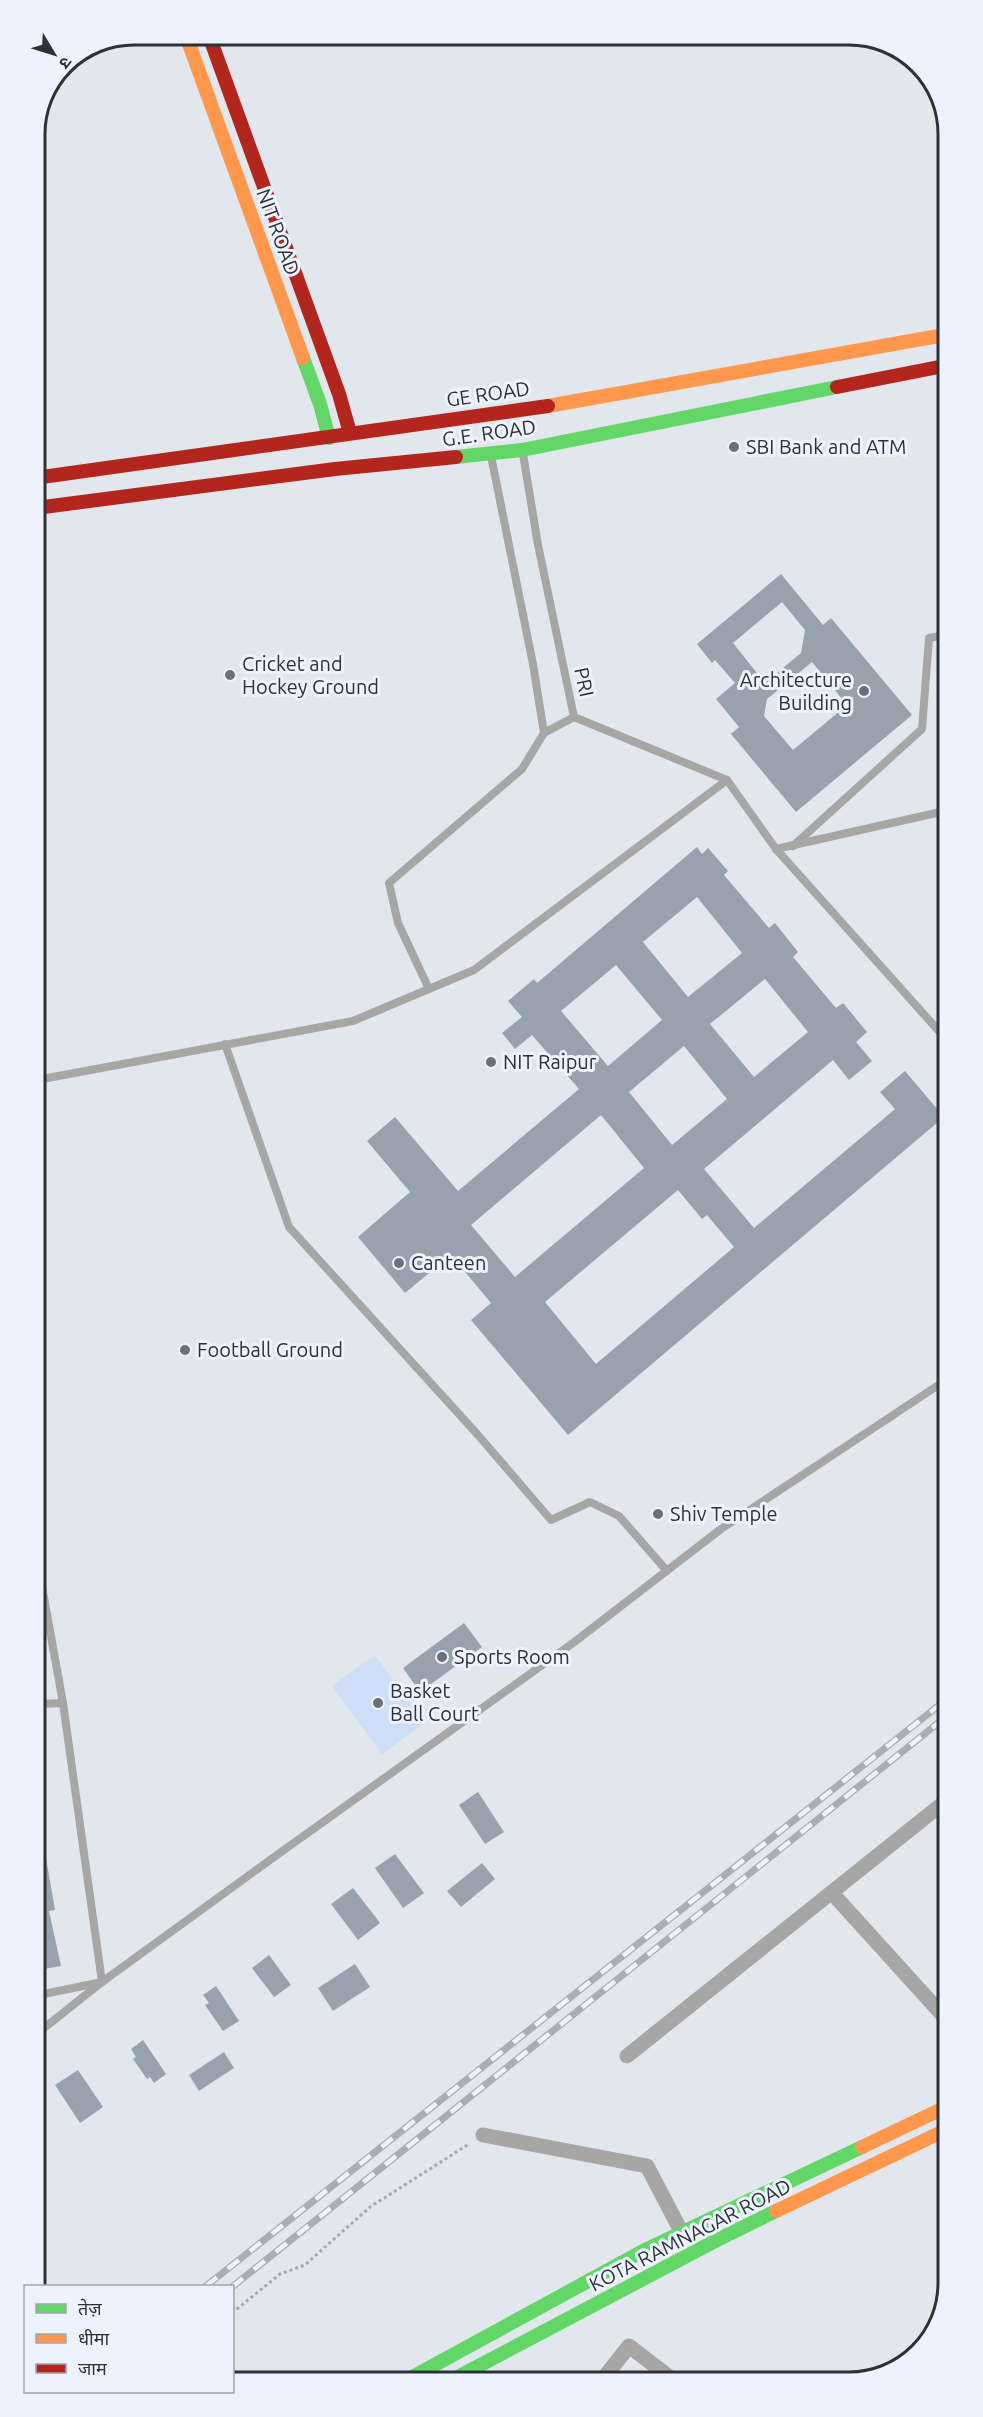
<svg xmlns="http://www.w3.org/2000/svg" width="983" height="2417" viewBox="0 0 983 2417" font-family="Ubuntu,'Noto Sans Devanagari',sans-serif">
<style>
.green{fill:#cddef6}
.building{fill:#98a2af;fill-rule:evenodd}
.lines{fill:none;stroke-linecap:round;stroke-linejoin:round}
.path{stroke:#a6a7a9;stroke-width:3;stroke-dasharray:3 3;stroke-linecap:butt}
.lane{stroke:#a6a6a7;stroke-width:8}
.street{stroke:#a6a6a7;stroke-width:15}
.fast{stroke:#63d668;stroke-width:14}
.slow{stroke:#ff974d;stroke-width:14}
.jam{stroke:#b3261e;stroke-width:14}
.rail-casing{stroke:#abadb1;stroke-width:7}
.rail{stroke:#ecf3fe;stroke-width:4.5;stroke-dasharray:14;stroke-linecap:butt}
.poi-dot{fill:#6d7175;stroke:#ecf3fe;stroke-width:2}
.labels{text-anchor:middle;stroke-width:6;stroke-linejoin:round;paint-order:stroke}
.street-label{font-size:20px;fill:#2e3135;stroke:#ecf3fe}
.poi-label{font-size:20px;fill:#2e3135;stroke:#ecf3fe;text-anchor:start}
.rim{fill:none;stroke:#2e3135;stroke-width:3}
</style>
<rect width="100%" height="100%" fill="#e2e7ed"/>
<path class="green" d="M375 1655 425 1723 382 1754 332 1686Z"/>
<g class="building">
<path d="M781 574 823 625 831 618 912 715 796 812 731 734 739 727 716 699 735 683 715 660 712 663 697 644ZM782 602 805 630 801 653 765 683 733 643ZM812 662 847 705 793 750 764 716 767 699Z"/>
<path d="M697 847 702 854 708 848 728 871 724 875 769 928 775 923 798 952 793 957 836 1008 843 1003 867 1032 856 1042 872 1061 849 1080 833 1060 704 1169 754 1228 895 1109 880 1092 905 1071 944 1117 568 1435 471 1320 491 1303 451 1255 405 1293 358 1237 410 1192 367 1141 395 1117 458 1191 579 1089 532 1035 515 1049 502 1033 522 1017 508 1001 534 979 537 983ZM697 897 742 953 688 997 643 942ZM616 965 662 1020 608 1066 561 1011ZM765 979 808 1032 754 1077 710 1024ZM684 1046 727 1099 672 1145 629 1092ZM601 1115 644 1168 515 1277 471 1225ZM678 1190 702 1219 707 1215 734 1247 596 1364 545 1302Z"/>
<path d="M464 1623 482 1647 420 1692 403 1668Z"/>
<path d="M478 1792 504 1832 485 1844 459 1805Z"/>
<path d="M395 1854 424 1893 403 1908 375 1868Z"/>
<path d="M46 1858 55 1910 49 1911 61 1966 44 1969 39 1941V1859Z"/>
<path d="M482 1863 495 1879 461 1907 447 1891Z"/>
<path d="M353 1888 380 1923 358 1940 331 1904Z"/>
<path d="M269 1955 291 1985 274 1997 252 1968Z"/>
<path d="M355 1964 370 1987 333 2011 318 1988Z"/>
<path d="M216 1986 239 2021 223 2031 205 2005 209 2003 203 1995Z"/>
<path d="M143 2040 166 2074 154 2083 150 2077 147 2079 133 2059 136 2057 131 2049Z"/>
<path d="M224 2052 234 2068 199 2091 189 2075Z"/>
<path d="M78 2070 103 2107 80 2123 55 2085Z"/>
</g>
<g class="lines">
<path class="path" d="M232 2313 280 2274 305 2265 370 2207 469 2144"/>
<g class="lane">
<path d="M523 454 538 545 574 717 727 780"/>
<path d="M544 733 574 717"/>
<path d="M793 846 922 729 929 638 945 635"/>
<path d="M776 849 945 811"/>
<path d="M429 989 398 923 389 883 522 769 544 733 533 664 491 456"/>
<path d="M225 1044 289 1227 478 1435 551 1520 590 1502 619 1516 667 1571"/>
<path d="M37 1080 353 1021 474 970 727 780 776 849 946 1039"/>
<path d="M38 1564 63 1703 102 1982 39 1995"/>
<path d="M38 1704 63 1703"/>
<path d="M39 2032 102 1982 270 1860 573 1643 721 1529 946 1380"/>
</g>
<g class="street">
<path d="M832 1893 948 2021"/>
<path d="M627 2056 947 1800"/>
<path d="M483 2135 647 2166 682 2233"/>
<path d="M603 2379 629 2346 672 2379"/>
</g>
<g class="fast">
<path d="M303 358 320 404 329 438"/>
<path d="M456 457 522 450 837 387"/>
<path d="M407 2380 645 2250 862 2147"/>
<path d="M452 2380 717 2240 776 2211"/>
</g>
<g class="slow">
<path d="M188 41 303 358"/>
<path d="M548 406 944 335"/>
<path d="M862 2147 948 2106"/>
<path d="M776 2211 948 2129"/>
</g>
<g class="jam">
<path d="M211 41 339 394 350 433"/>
<path d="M837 387 944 366"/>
<path d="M35 478 548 406"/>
<path d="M36 508 335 469 456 457"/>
</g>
<g class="rail-casing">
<g id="rail">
<path d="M206 2286 947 1699"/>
<path d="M232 2287 947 1716"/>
</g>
</g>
<use href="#rail" class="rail"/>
</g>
<g class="poi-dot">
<circle cx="734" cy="447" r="6"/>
<circle cx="230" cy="675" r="6"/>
<circle cx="864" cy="691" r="6"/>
<circle cx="491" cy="1062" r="6"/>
<circle cx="399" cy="1263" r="6"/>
<circle cx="185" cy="1350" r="6"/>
<circle cx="658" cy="1514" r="6"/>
<circle cx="442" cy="1657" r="6"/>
<circle cx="378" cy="1703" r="6"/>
</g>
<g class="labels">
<g class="street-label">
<text transform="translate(278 232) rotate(70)" y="7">NIT ROAD</text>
<text transform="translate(488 394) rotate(-8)" y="7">GE ROAD</text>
<text transform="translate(489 433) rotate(-8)" y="7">G.E. ROAD</text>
<text transform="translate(584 682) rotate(78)" y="7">PRI</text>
<text transform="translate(690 2235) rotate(-27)" y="7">KOTA RAMNAGAR ROAD</text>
</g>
<g class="poi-label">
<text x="746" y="454">SBI Bank and ATM</text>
<text x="242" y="671">Cricket and<tspan x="242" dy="23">Hockey Ground</tspan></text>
<text x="852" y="687" text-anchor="end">Architecture<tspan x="852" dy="23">Building</tspan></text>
<text x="503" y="1069">NIT Raipur</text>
<text x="411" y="1270">Canteen</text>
<text x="197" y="1357">Football Ground</text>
<text x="670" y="1521">Shiv Temple</text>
<text x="454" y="1664">Sports Room</text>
<text x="390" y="1698">Basket<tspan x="390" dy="23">Ball Court</tspan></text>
</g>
</g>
<path d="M0 0H983V2417H0ZM134 45H849A89 89 0 0 1 938 134V2283A89 89 0 0 1 849 2372H134A89 89 0 0 1 45 2283V134A89 89 0 0 1 134 45Z" fill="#ecf3fe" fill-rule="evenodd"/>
<path class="rim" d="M134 45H849A89 89 0 0 1 938 134V2283A89 89 0 0 1 849 2372H134A89 89 0 0 1 45 2283V134A89 89 0 0 1 134 45Z"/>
<rect x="24" y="2285" width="210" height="108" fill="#ecf3fe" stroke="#a0a5ae" stroke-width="1.5"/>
<rect x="36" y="2304" width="30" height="9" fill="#63d668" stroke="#a0a5ae" stroke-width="1.5"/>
<text x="78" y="2315" font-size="18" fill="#2e3135">तेज़</text>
<rect x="36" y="2334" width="30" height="9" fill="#ff974d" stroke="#a0a5ae" stroke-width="1.5"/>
<text x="78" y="2345" font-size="18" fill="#2e3135">धीमा</text>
<rect x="36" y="2364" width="30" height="9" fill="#b3261e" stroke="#a0a5ae" stroke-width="1.5"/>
<text x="78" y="2375" font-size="18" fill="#2e3135">जाम</text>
<g transform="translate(54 54) rotate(128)" stroke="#ecf3fe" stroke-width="4.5" paint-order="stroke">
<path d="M0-4.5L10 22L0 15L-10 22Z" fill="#2e3135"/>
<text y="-9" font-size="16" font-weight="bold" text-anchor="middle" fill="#2e3135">उ</text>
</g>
</svg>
